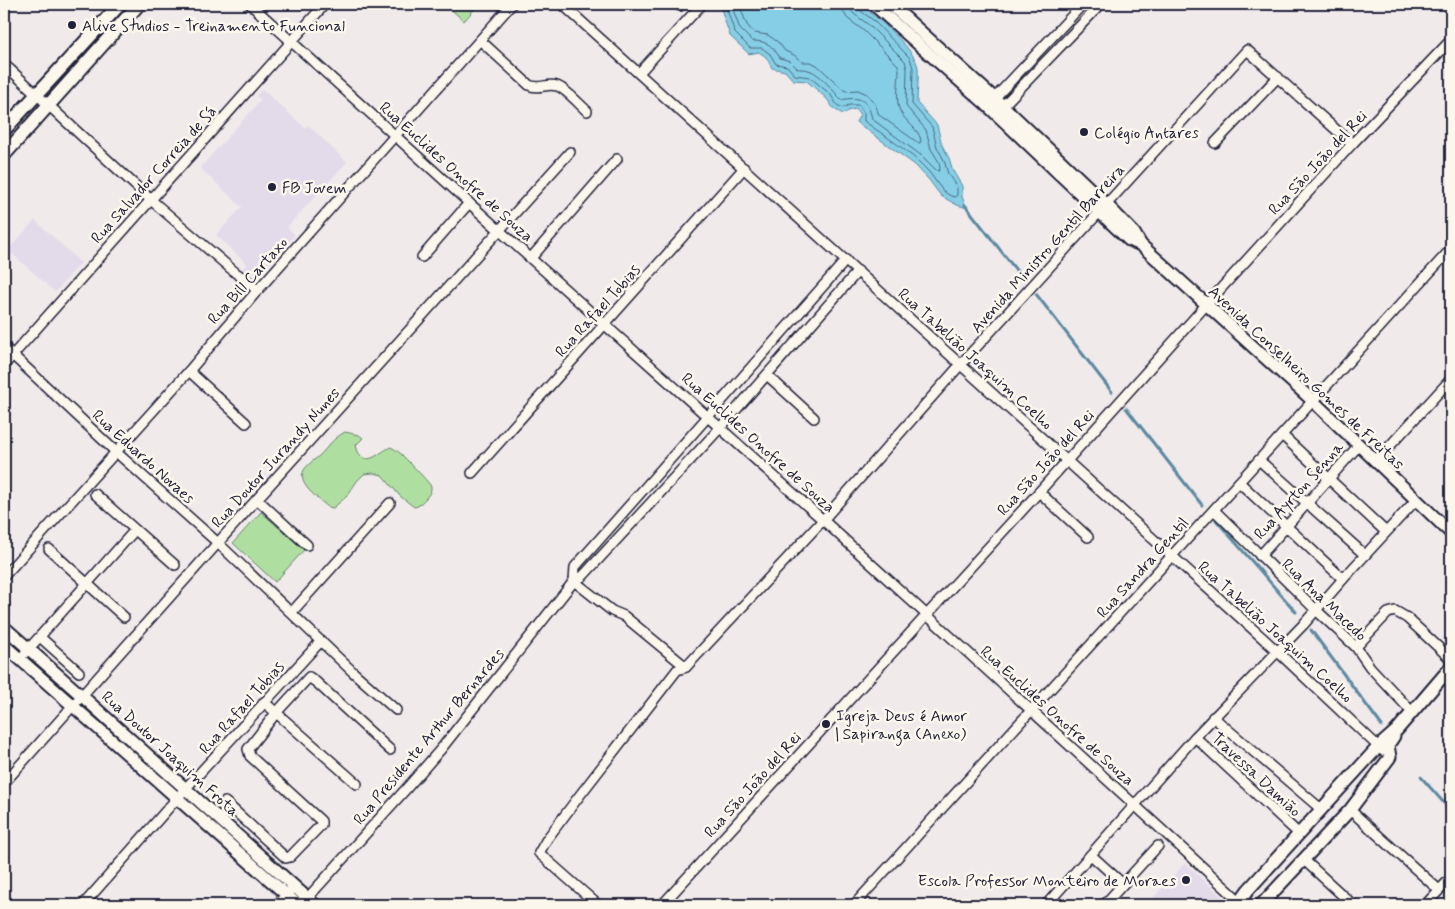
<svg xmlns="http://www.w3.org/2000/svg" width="1455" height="909" viewBox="0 0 1455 909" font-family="Mynerve,sans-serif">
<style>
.built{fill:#e3dbea}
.green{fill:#aedfa0;stroke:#68806e}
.water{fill:#85cee5;stroke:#5d89a1}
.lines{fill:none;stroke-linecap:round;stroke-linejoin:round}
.shore{stroke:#4a677f;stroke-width:1}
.stream{stroke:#5d89a1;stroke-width:3}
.minor-casing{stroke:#22223b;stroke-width:12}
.tertiary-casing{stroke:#22223b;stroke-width:15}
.secondary-casing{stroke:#22223b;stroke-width:16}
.minor{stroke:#fbf7ec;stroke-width:9}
.tertiary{stroke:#fbf7ec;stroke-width:11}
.secondary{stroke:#fbf7ec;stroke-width:12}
.poi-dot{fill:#22223b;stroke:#fbf7ec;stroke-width:2}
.labels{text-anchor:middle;stroke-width:5;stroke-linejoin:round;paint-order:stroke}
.poi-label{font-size:16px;fill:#22223b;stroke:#fbf7ec;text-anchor:start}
.street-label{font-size:16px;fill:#22223b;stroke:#fbf7ec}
</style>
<rect width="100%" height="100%" fill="#f0eaeb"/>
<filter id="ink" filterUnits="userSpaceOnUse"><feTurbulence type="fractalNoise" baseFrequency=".02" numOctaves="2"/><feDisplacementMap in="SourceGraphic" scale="10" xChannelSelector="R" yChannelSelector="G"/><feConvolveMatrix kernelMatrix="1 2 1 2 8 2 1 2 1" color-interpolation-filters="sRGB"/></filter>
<g filter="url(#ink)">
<g class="built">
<path d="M262 89 305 128 308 125 347 162 287 227 295 235 259 273 247 274 242 269 247 264 216 235 242 207 200 168 261 100 256 96Z"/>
<path d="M35 220 81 263 55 292 8 250Z"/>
<path d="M1185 863 1222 897V905H1147Z"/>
</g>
<g class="green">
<path d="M445 4H479L464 21Z"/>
<path d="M345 432 359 435 363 438 356 445C357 449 358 453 361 456 370 465 382 450 391 447 396 450 401 453 404 457 408 461 431 484 431 487 432 494 423 501 418 506L414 507 400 496 382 475 373 473 364 474 357 481 347 496 333 508 328 507C319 499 296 484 304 470 307 465 314 460 319 456 330 445 331 440 345 432Z"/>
<path d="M261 512 304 550 275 582 233 543Z"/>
</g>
<path class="water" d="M721 4H859C874 15 916 49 918 68 919 79 917 91 917 103L937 125 942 145 949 158 953 171 962 186V197L967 208 957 205 941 196 929 180 915 165 856 122 860 115 856 109 850 110 843 114 834 109 827 99 807 81 793 80 785 71 772 68 766 57 759 52 749 54 730 36 720 6Z"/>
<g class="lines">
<g class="shore">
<path d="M725 4 735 33 750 48H762L770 54 776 64 787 66 795 75 810 77 831 95 837 105 843 108 849 105H859L864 113V121C886 137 910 151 928 171 937 181 942 195 955 197L957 195V187L948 174 944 160 937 147 932 127 912 104 913 68 910 58 873 20 858 9 856 4"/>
<path d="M731 4 740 29 752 41C767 41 772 45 780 58L790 61 798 69C802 69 807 69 811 71 820 74 835 92 841 100 860 96 868 99 872 119L922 156 936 170 939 171 940 168 939 162 931 149 926 130 906 106 907 69 905 61 869 25 854 14 850 9V4"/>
<path d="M739 4 747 25 754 33 768 35 779 43 785 51 794 55 802 62H810L817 65 845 91 858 90 867 94 875 104 879 115 917 142 920 143 921 140C918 128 905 122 900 111 895 101 899 81 899 70L898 65 864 31 847 18 843 11 842 4"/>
</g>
<g class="stream">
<path d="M965 205 1023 279"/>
<path d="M1036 294 1112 392"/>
<path d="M1126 408 1202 505"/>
<path d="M1216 520 1296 612"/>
<path d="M1311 630 1382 726"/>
<path d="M1421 777 1451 811"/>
</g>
<g class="minor-casing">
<g id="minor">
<path d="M250 4 500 231 823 520 1244 905"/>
<path d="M562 4 1277 651 1383 751"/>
<path d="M677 4 680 6"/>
<path d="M481 41 529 85C538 90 547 83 557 86 565 88 580 105 587 111"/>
<path d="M4 64 151 200 236 273 249 282 257 291"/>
<path d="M639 73 702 4"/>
<path d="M991 102 1083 4"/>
<path d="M1000 109 1101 4"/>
<path d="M1215 143 1278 77"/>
<path d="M422 257 469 203"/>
<path d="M531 258 617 159"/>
<path d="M4 347 116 452 218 543 353 672 396 710"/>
<path d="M4 365 325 4"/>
<path d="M189 371 246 423"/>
<path d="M767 375 814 418"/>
<path d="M1282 435 1386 532"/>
<path d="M1259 460 1365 555"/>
<path d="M1376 461 1451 379"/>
<path d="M472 473 744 168"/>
<path d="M1239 482 1343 579"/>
<path d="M1039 492 1088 537"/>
<path d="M95 494 175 565"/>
<path d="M257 499 307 545"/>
<path d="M1214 510 1316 610 1356 647 1370 667 1412 712"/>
<path d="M49 549 124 617"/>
<path d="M1260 556 1359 445"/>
<path d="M4 576 189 371 257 291 512 4"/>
<path d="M574 581 575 567 846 260"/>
<path d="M574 581 612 611 624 616 686 667"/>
<path d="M292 612 390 503"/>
<path d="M40 637 79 672"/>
<path d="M1356 647 1388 613 1395 611 1407 618 1451 659"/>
<path d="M25 653 135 530"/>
<path d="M264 702 357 784"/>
<path d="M1213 717 1321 809"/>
<path d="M1195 737 1299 834"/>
<path d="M4 783 257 499 570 152"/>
<path d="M225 802 286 858 290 857 321 825V821L250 756 248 749 276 713 309 677 316 682 390 750"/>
<path d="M1350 810 1439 890"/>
<path d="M1091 855 1123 884"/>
<path d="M1303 859 1353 905"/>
<path d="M303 903 406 789 441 749 574 581 583 576 720 428 858 271"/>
<path d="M83 905 186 788 321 641"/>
<path d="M277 905 294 886"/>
<path d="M598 905 539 853 547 839 580 795 677 670 686 667 823 520 961 364 1247 50 1352 144"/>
<path d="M662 905 1039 492 1206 305 1352 144 1451 40"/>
<path d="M854 905 1451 249"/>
<path d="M1046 905 1195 737 1303 625 1343 579 1416 500"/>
<path d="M1104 905 1158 846"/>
<path d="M1425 905 1451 878"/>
</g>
</g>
<g class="tertiary-casing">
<g id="tertiary">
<path d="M873 4 987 105 1129 240 1141 245"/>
<path d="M890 4 1003 106 1107 205 1134 233 1141 245 1313 401 1451 533"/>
<path d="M4 627 82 696 315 905"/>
<path d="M4 645 298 905"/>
<path d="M1237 905 1248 890 1379 746 1397 730 1451 667"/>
<path d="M1261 905 1350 810 1390 757 1388 745 1394 736"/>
</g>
</g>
<g class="secondary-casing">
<g id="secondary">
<path d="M4 130 120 4"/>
<path d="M4 155 139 4"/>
</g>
</g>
<use href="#minor" class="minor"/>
<use href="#tertiary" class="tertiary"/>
<use href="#secondary" class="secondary"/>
</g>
</g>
<g class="poi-dot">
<circle cx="72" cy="25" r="5"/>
<circle cx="1084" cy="132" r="5"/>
<circle cx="272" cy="187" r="5"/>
<circle cx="826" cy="724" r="5"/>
<circle cx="1186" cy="880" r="5"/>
</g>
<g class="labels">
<g class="poi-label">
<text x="82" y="31">Alive Studios - Treinamento Funcional</text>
<text x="1094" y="138">Colégio Antares</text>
<text x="282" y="193">FB Jovem</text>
<text x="836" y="721">Igreja Deus é Amor<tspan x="836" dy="18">| Sapiranga (Anexo)</tspan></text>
<text x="1176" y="886" text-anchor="end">Escola Professor Monteiro de Moraes</text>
</g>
<g class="street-label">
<text transform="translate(1317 162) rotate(-47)" y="6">Rua São João del Rei</text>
<text transform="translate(457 171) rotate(42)" y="6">Rua Euclides Onofre de Souza</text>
<text transform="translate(153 174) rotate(-48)" y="6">Rua Salvador Correia de Sá</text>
<text transform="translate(1047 248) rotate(-48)" y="6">Avenida Ministro Gentil Barreira</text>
<text transform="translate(247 280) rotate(-48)" y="6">Rua Bill Cartaxo</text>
<text transform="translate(597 310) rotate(-48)" y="6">Rua Rafael Tobias</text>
<text transform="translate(976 358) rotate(42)" y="6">Rua Tabelião Joaquim Coelho</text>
<text transform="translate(1307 377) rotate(43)" y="6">Avenida Conselheiro Gomes de Freitas</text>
<text transform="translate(759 442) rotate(42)" y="6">Rua Euclides Onofre de Souza</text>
<text transform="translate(144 456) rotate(42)" y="6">Rua Eduardo Novaes</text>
<text transform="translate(275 457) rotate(-48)" y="6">Rua Doutor Jurandy Nunes</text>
<text transform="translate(1045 462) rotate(-48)" y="6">Rua São João del Rei</text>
<text transform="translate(1298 490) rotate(-48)" y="6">Rua Ayrton Senna</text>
<text transform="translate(1142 567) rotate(-48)" y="6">Rua Sandra Gentil</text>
<text transform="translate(1325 599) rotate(44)" y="6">Rua Ana Macedo</text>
<text transform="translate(1276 631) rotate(42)" y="6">Rua Tabelião Joaquim Coelho</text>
<text transform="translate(241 707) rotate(-48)" y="6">Rua Rafael Tobias</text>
<text transform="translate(1058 715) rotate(42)" y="6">Rua Euclides Onofre de Souza</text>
<text transform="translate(428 736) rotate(-50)" y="6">Rua Presidente Arthur Bernardes</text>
<text transform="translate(171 753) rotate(42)" y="6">Rua Doutor Joaquim Frota</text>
<text transform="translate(1257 774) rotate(43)" y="6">Travessa Damião</text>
<text transform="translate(752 784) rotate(-48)" y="6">Rua São João del Rei</text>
</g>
</g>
<rect width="1455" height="909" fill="none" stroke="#fbf7ec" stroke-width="20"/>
<rect x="10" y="10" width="1435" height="889" fill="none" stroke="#22223b" stroke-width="2" filter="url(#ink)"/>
</svg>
